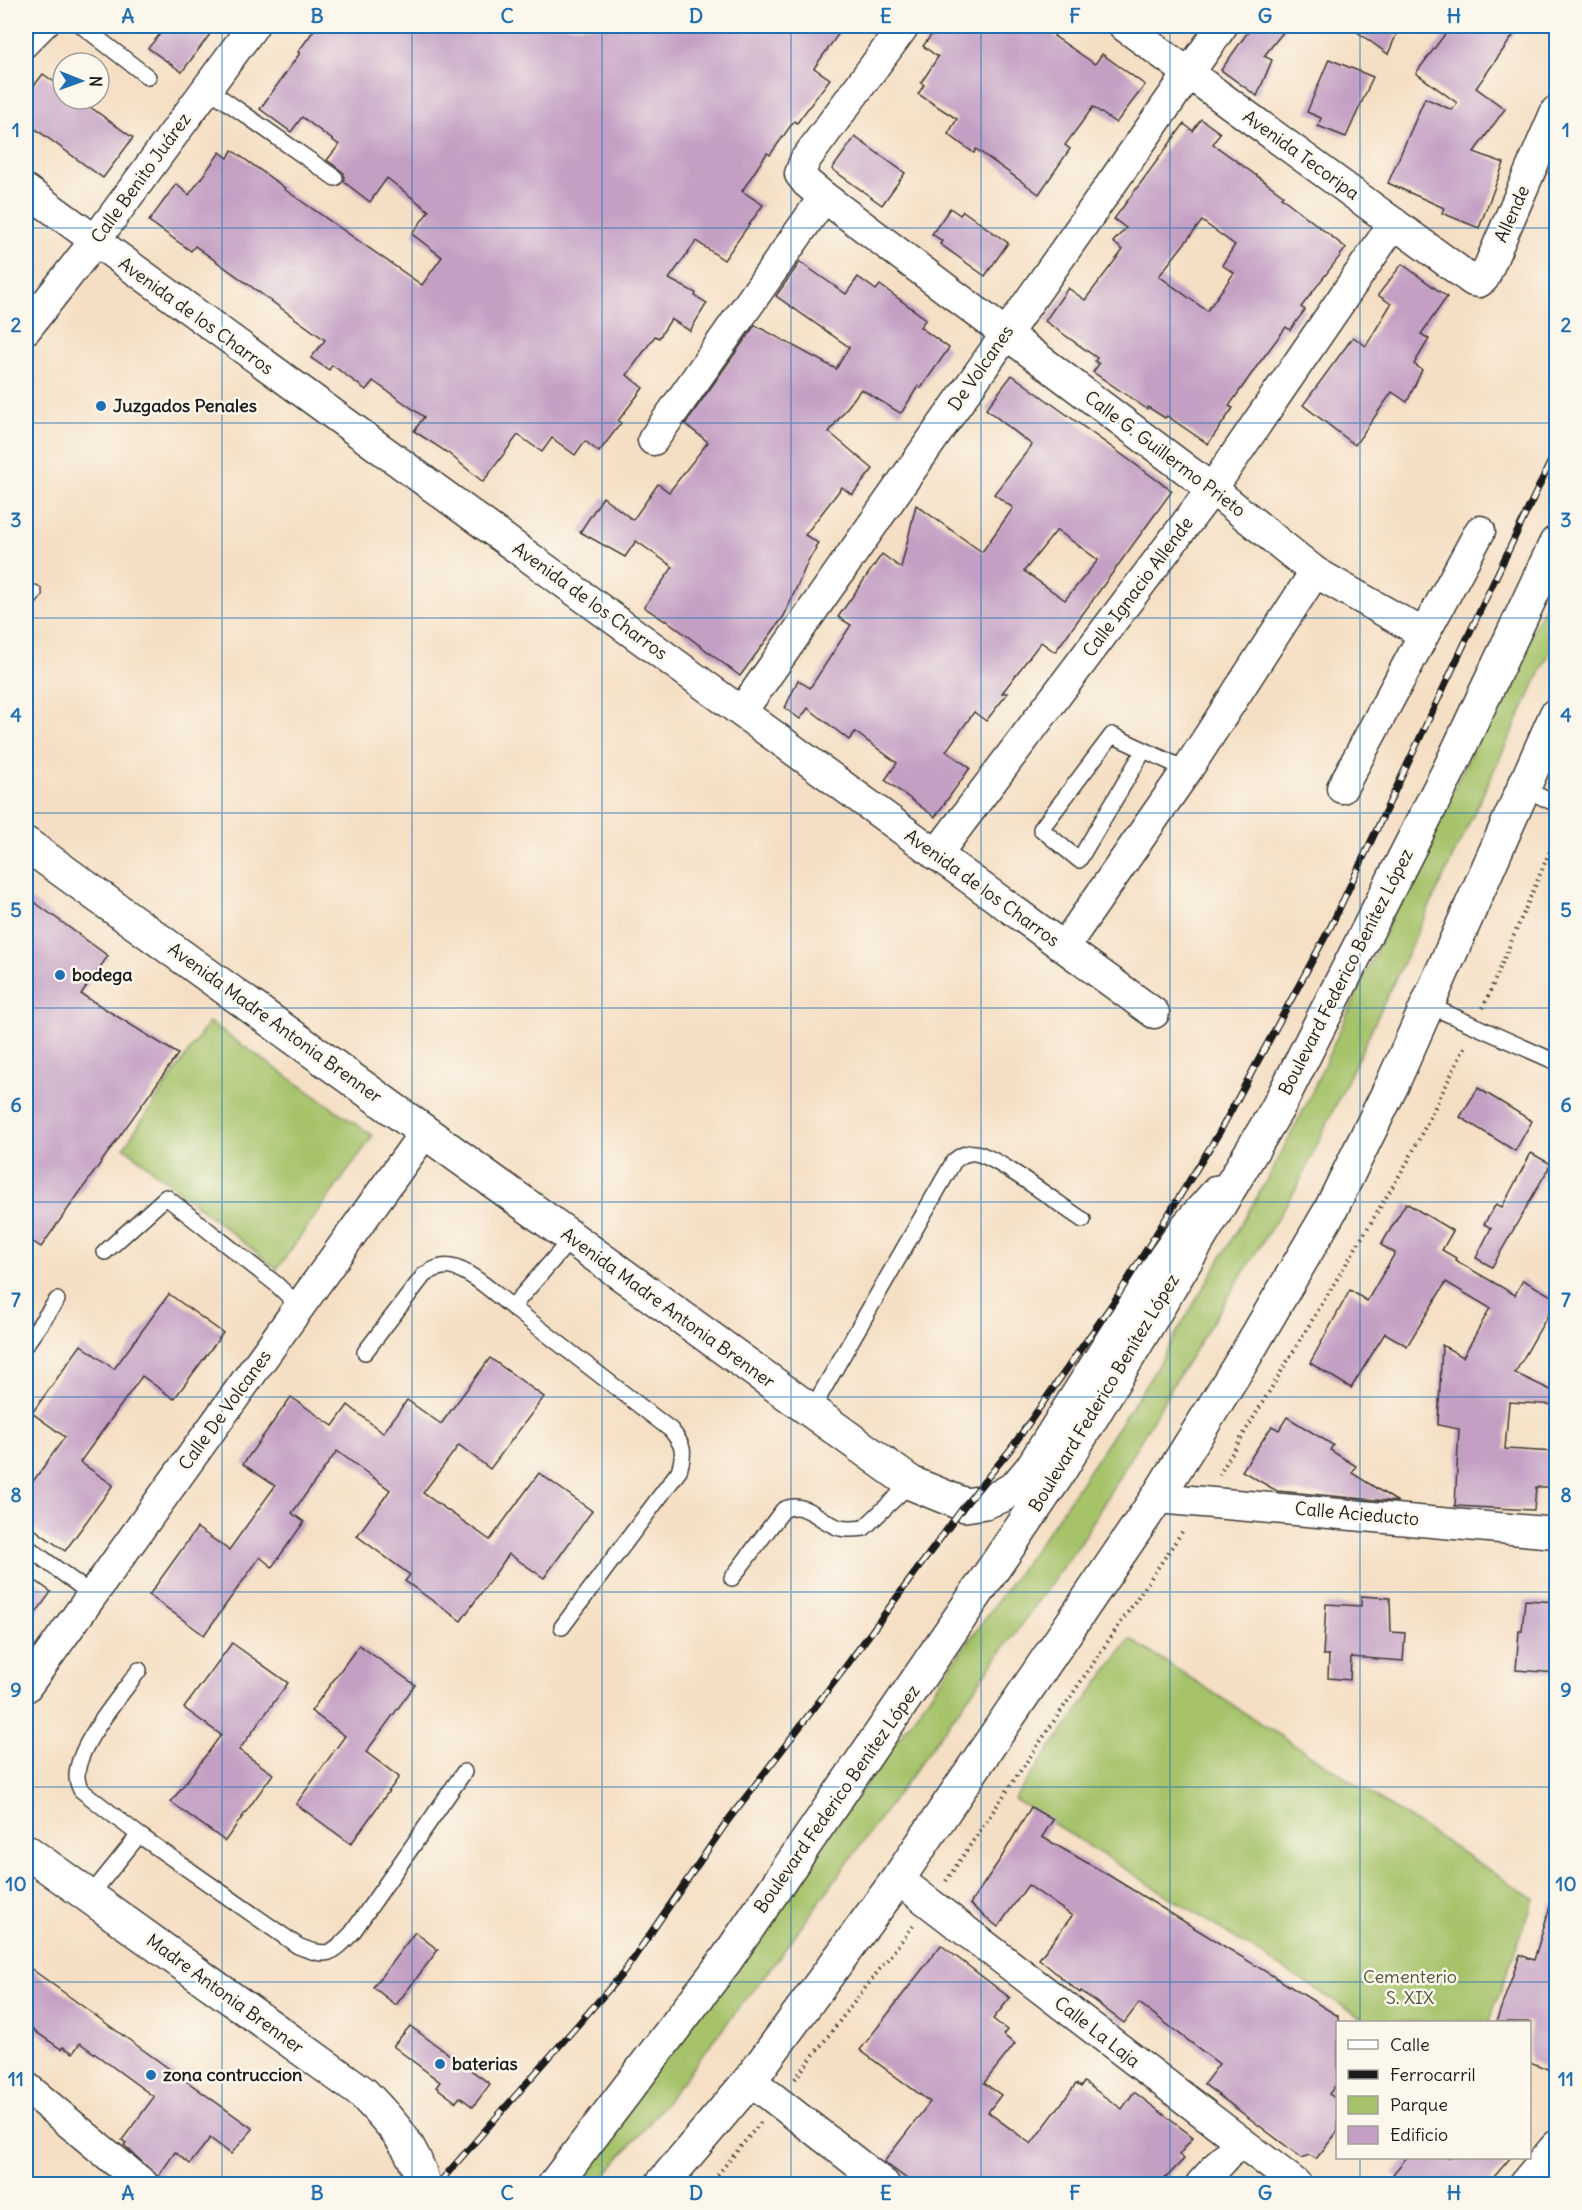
<svg xmlns="http://www.w3.org/2000/svg" width="1582" height="2210" viewBox="0 0 1582 2210" font-family="Delius,sans-serif">
<style>
.green{fill:#a6c36b;stroke:#617044;stroke-width:1.5}
.building{fill:#c39fc3;fill-rule:evenodd}
.lines{fill:none;stroke-linecap:round;stroke-linejoin:round}
.lane-casing{stroke:#3d3935;stroke-width:18}
.street-casing{stroke:#3d3935;stroke-width:33}
.secondary-casing{stroke:#3d3935;stroke-width:36}
.primary-casing{stroke:#3d3935;stroke-width:36}
.path{stroke:#3d3935;stroke-width:4;stroke-dasharray:1.5 4.5;stroke-linecap:butt}
.lane{stroke:#fff;stroke-width:15}
.street{stroke:#fff;stroke-width:30}
.secondary{stroke:#fff;stroke-width:33}
.primary{stroke:#fff;stroke-width:33}
.rail-casing{stroke:#1c1c1c;stroke-width:7}
.rail{stroke:#fbf7ec;stroke-width:4.5;stroke-dasharray:14;stroke-linecap:butt}
.grid{fill:none;stroke:#1f6fb2;stroke-width:1.5;stroke-opacity:0.55}
.poi-dot{fill:#1f6fb2;stroke:#fbf7ec;stroke-width:2}
.labels{text-anchor:middle;stroke-width:5;stroke-linejoin:round;paint-order:stroke}
.street-label{font-size:18px;fill:#1c1c1c;stroke:#fbf7ec}
.poi-label{font-size:18px;font-weight:bold;fill:#1c1c1c;stroke:#fbf7ec;text-anchor:start}
.park-label{font-size:18px;fill:#4c5638;stroke:#fbf7ec}
.neatline{fill:none;stroke:#1f6fb2;stroke-width:2}
.grid-label{font-size:20px;text-anchor:middle;font-weight:bold;fill:#1f6fb2}
</style>
<rect width="100%" height="100%" fill="#fbf7ec"/>
<filter id="ink" filterUnits="userSpaceOnUse"><feTurbulence type="fractalNoise" baseFrequency=".0167" numOctaves="2"/><feDisplacementMap in="SourceGraphic" scale="12" xChannelSelector="R" yChannelSelector="G"/><feConvolveMatrix kernelMatrix="1 2 1 2 8 2 1 2 1" color-interpolation-filters="sRGB"/></filter>
<filter id="wash" filterUnits="userSpaceOnUse"><feTurbulence type="fractalNoise" baseFrequency=".008" numOctaves="4" result="noise"/><feDisplacementMap in="SourceGraphic" scale="24" xChannelSelector="R" yChannelSelector="G"/><feGaussianBlur stdDeviation="1.35" result="paint"/><feColorMatrix in="noise" values="0 0 0 0 0 0 0 0 0 0 0 0 0 0 0 0 0 1.4 0 .05"/><feComposite in="paint" operator="in"/></filter>
<g filter="url(#wash)">
<rect width="100%" height="100%" fill="#f5dfc4"/>
<g class="green">
<path d="M1556 583V639L1297 1187 1171 1388 1081 1542 782 1953 647 2126 597 2184H564L723 1982 1054 1523 1149 1380 1270 1175 1306 1105 1418 859Z"/>
<path d="M209 1022 373 1136 277 1269 124 1147Z"/>
<path d="M1130 1639 1534 1899 1489 2022H1368L1014 1799Z"/>
</g>
<g id="blocks">
<g class="building">
<path d="M167 26H216L182 72 148 48Z"/>
<path d="M317 26H844L814 68 830 79 797 123 794 121 770 155 767 153 742 191 763 205 724 260 696 241 669 279 696 293 695 296 707 303 690 331 671 319 659 338 655 336 627 375 643 388 618 421 621 423 599 452 585 441 575 455 552 438 542 452 518 435 483 482 448 453 414 431 424 417 373 381 366 390 332 365 329 370 311 358 325 340 195 246 191 251 149 221 176 184 189 195 220 152 228 158 232 150 285 188 284 189 422 285 442 257 412 234 429 211 387 178 370 202 344 182V173L327 160 339 145 302 117 291 132 260 109 300 53 298 52Z"/>
<path d="M938 26H1061L1054 36 1095 64 1102 54 1145 85 1116 123 1093 107 1065 145 1070 149 1039 194 976 149 974 153 948 134 957 119 918 94 924 85 921 83 938 57 923 46Z"/>
<path d="M1252 26H1288L1264 56 1272 60 1257 96 1221 70Z"/>
<path d="M1349 26H1400L1388 54Z"/>
<path d="M1451 26H1520L1476 88 1505 109 1474 152 1504 163 1479 228 1442 213 1444 208 1388 183 1425 98 1452 110 1457 103 1416 73Z"/>
<path d="M1329 59 1373 77 1346 137 1318 126 1321 118 1307 112Z"/>
<path d="M43 74 63 88V99H79L133 138 103 178 26 122V96Z"/>
<path d="M1201 119 1220 133 1213 144 1283 195 1281 197 1346 248 1301 307 1305 310 1290 330 1286 327 1257 366 1229 406 1233 408 1208 444 1167 416 1165 418 1148 407 1147 409 1093 372 1099 364 1095 361 1097 358 1045 321 1068 288 1085 300 1123 250 1113 242 1126 228 1114 219 1184 124 1193 131ZM1202 221 1235 245 1222 265 1234 273 1207 311 1159 276Z"/>
<path d="M855 137 905 173 882 205 832 169Z"/>
<path d="M950 208 960 215 963 211 1008 243 985 276 940 244 942 241 932 234Z"/>
<path d="M800 262 846 294 858 277 876 290 880 285 926 319 920 327 949 348 921 388 918 386 902 412 900 413 861 389 829 432 873 469 852 495 842 487 805 535 818 543 815 547 816 549 809 559 784 616 740 676 666 620 665 621 644 607 673 567 636 541 625 557 580 532 603 497 633 520 658 484 669 492 708 442 685 424 755 325 836 369 849 347 776 296Z"/>
<path d="M1402 264 1447 297 1421 334 1429 339 1414 364 1422 370 1407 402 1392 392 1355 445 1303 405 1353 337 1366 346 1391 304 1378 295Z"/>
<path d="M1012 375 1172 491 1055 652 1041 642 1002 693H1008L986 721 974 712 946 751 970 768 935 817 885 780 897 763 855 732 849 740 808 708 800 719 785 708 798 680 810 688 851 625 838 617 882 554 901 568 916 505 982 552 1013 508 994 494 1032 445 986 409ZM1057 530 1098 560 1065 600 1024 571Z"/>
<path d="M26 896 108 956 81 994 178 1054 41 1247 26 1237Z"/>
<path d="M1478 1088 1532 1121 1515 1151 1460 1117Z"/>
<path d="M1531 1153 1551 1164 1492 1267 1476 1258 1491 1228 1484 1224 1496 1204 1502 1207Z"/>
<path d="M1406 1203 1453 1231 1442 1250 1456 1258 1455 1260 1515 1295 1523 1280 1557 1299 1515 1373 1557 1393V1405L1509 1402 1505 1449 1557 1452V1487H1536L1534 1510 1455 1506 1459 1429 1438 1425 1442 1345 1463 1357 1490 1308 1446 1282 1407 1346 1385 1333 1351 1388 1310 1363 1350 1290 1367 1301 1395 1253 1381 1245Z"/>
<path d="M169 1294 223 1333 174 1399 142 1376 80 1462 113 1485 65 1551 26 1523V1491L65 1437 32 1413 81 1345 114 1369Z"/>
<path d="M490 1358 544 1397 490 1469 459 1445 423 1493 490 1540 539 1473 592 1511 544 1578 509 1554 461 1621 405 1581 410 1575 357 1536 390 1490 337 1451 292 1513 304 1522 272 1567 260 1557 204 1635 149 1595 197 1528 229 1550 275 1486 243 1464 291 1397 333 1426 348 1405 383 1433 407 1400 441 1424Z"/>
<path d="M1287 1417 1333 1445 1330 1450 1356 1466 1352 1473 1398 1502 1277 1491 1242 1471 1272 1426 1279 1430Z"/>
<path d="M26 1574 51 1592 26 1627Z"/>
<path d="M1361 1596 1390 1598 1391 1632 1405 1633 1403 1661 1351 1657 1350 1680 1328 1678 1329 1655H1323L1326 1604 1361 1606Z"/>
<path d="M1525 1600 1557 1602V1673L1516 1670 1519 1631H1522Z"/>
<path d="M232 1643 288 1683 239 1750 273 1774 225 1841 171 1802 221 1735 184 1708Z"/>
<path d="M359 1645 415 1685 366 1752 399 1777 351 1844 296 1804 345 1736 311 1711Z"/>
<path d="M1031 1807 1053 1820 1042 1837 1105 1873 1338 2016V2082L1329 2094 1338 2100V2131L1316 2159 1310 2155 1302 2158 1204 2084 1219 2064 1139 2003 1124 2023 1081 1991 1080 1993 1039 1959 1072 1916 1028 1885 998 1927 970 1904 1001 1858Z"/>
<path d="M1551 1903H1557V2073L1530 2062V2022H1496L1520 1955 1534 1960Z"/>
<path d="M415 1932 438 1950 396 2005 373 1987Z"/>
<path d="M941 1945 1010 1998 993 2019 1007 2030 1003 2035 1015 2044 984 2083 1001 2095 988 2112 1031 2144 1076 2084 1081 2087 1084 2082 1122 2109 1134 2092 1193 2137 1179 2155 1184 2159 1160 2184H914L884 2162 930 2102 860 2050Z"/>
<path d="M26 1965 114 2029 253 2129 231 2154 210 2138 190 2164 175 2152 158 2177 124 2145 126 2143 122 2140 154 2097 80 2043 73 2053 63 2047 61 2049 26 2025Z"/>
<path d="M410 2026 490 2084 473 2107 460 2097 456 2102 436 2087 440 2082 393 2046Z"/>
<path d="M1407 2157H1511L1488 2184H1405L1393 2174Z"/>
</g>
</g>
</g>
<g filter="url(#ink)">
<use href="#blocks" fill-opacity="0" stroke="#3d3935" stroke-width="1.5"/>
<g class="lines">
<g class="lane-casing">
<g id="lane">
<path d="M82 26 148 77"/>
<path d="M26 51 51 26"/>
<path d="M207 88 335 178"/>
<path d="M26 604 34 593"/>
<path d="M1144 750 1079 860 1041 829 1112 735 1187 770"/>
<path d="M1525 789 1556 804"/>
<path d="M1428 1005 1556 1062"/>
<path d="M105 1252 166 1197 276 1284 299 1306"/>
<path d="M26 1344 57 1300"/>
<path d="M365 1352 424 1275C432 1270 441 1265 451 1267 470 1270 496 1295 512 1307"/>
<path d="M811 1411 954 1161C960 1156 967 1152 975 1153 995 1155 1062 1207 1083 1220"/>
<path d="M26 1546 92 1595"/>
<path d="M732 1578 783 1510C805 1499 820 1522 840 1528 848 1530 856 1529 864 1528L911 1483"/>
<path d="M562 1627 679 1471C685 1451 684 1446 671 1430L512 1307 572 1238"/>
<path d="M139 1835 81 1790C79 1786 77 1781 77 1777 76 1746 121 1696 139 1670"/>
<path d="M89 1897 139 1835 298 1946C328 1958 331 1955 352 1933L464 1772"/>
</g>
</g>
<g class="street-casing">
<g id="street">
<path d="M904 26 805 160 800 174 807 183 824 197 1212 489 1315 572 1424 634 1342 788"/>
<path d="M1124 26 1473 281 1479 282 1484 278 1556 111"/>
<path d="M26 190 1154 1013"/>
<path d="M26 329 94 242 253 26"/>
<path d="M653 440 824 197"/>
<path d="M1424 634 1480 531"/>
<path d="M742 711 1222 26"/>
<path d="M936 855 1212 489 1394 223"/>
<path d="M1064 947 1187 770 1315 572"/>
<path d="M1157 1498 1556 1533"/>
<path d="M26 1687 425 1132"/>
<path d="M898 1879 1296 2184"/>
<path d="M750 2080 884 2184"/>
<path d="M26 2087 143 2184"/>
<path d="M1201 2184 1240 2141"/>
<path d="M1524 2184 1556 2146"/>
</g>
</g>
<g class="secondary-casing">
<g id="secondary">
<path d="M26 844 911 1483 965 1505 985 1502 1001 1496 1016 1487 1031 1469 1158 1268 1187 1227 1218 1192"/>
<path d="M26 1851 363 2093C389 2120 415 2147 423 2184"/>
</g>
</g>
<g class="primary-casing">
<g id="primary">
<path d="M555 2184 726 1960 1056 1477 1277 1109 1449 770 1556 543"/>
<path d="M662 2184 750 2080 898 1879 1157 1498 1244 1358 1330 1211 1392 1085 1556 715"/>
</g>
</g>
<g class="path">
<path d="M1483 1008 1556 837"/>
<path d="M1219 1475 1408 1161 1466 1045"/>
<path d="M946 1881 1184 1529"/>
<path d="M795 2079 913 1926"/>
<path d="M710 2184 761 2122"/>
</g>
<use href="#lane" class="lane"/>
<use href="#street" class="street"/>
<use href="#secondary" class="secondary"/>
<use href="#primary" class="primary"/>
<g class="rail-casing">
<path id="rail" d="M438 2184 624 1972 729 1819 841 1673 965 1505 1010 1450 1117 1297 1219 1133 1331 926 1556 450"/>
</g>
<use href="#rail" class="rail"/>
</g>
</g>
<path class="grid" d="M222 26V2184M412 26V2184M602 26V2184M791 26V2184M981 26V2184M1170 26V2184M1360 26V2022M26 228H1556M26 423H1556M26 618H1556M26 813H1556M26 1008H1556M26 1202H1556M26 1397H1556M26 1592H1556M26 1787H1556M26 1982H1556M1360 2158V2184"/>
<g class="poi-dot">
<circle cx="101" cy="406" r="6"/>
<circle cx="60" cy="975" r="6"/>
<circle cx="440" cy="2064" r="6"/>
<circle cx="151" cy="2075" r="6"/>
</g>
<g class="labels">
<g class="street-label">
<text transform="translate(1301 155) rotate(36)" y="6">Avenida Tecoripa</text>
<text transform="translate(141 178) rotate(-54)" y="6">Calle Benito Juárez</text>
<text transform="translate(1512 214) rotate(-66)" y="6">Allende</text>
<text transform="translate(196 316) rotate(36)" y="6">Avenida de los Charros</text>
<text transform="translate(981 368) rotate(-55)" y="6">De Volcanes</text>
<text transform="translate(1165 454) rotate(37)" y="6">Calle G. Guillermo Prieto</text>
<text transform="translate(1138 587) rotate(-53)" y="6">Calle Ignacio Allende</text>
<text transform="translate(590 601) rotate(36)" y="6">Avenida de los Charros</text>
<text transform="translate(982 888) rotate(36)" y="6">Avenida de los Charros</text>
<text transform="translate(1346 972) rotate(-63)" y="6">Boulevard Federico Benítez López</text>
<text transform="translate(275 1023) rotate(36)" y="6">Avenida Madre Antonia Brenner</text>
<text transform="translate(668 1308) rotate(36)" y="6">Avenida Madre Antonia Brenner</text>
<text transform="translate(1104 1393) rotate(-59)" y="6">Boulevard Federico Benítez López</text>
<text transform="translate(225 1410) rotate(-54)" y="6">Calle De Volcanes</text>
<text transform="translate(1357 1514) rotate(5)" y="6">Calle Acieducto</text>
<text transform="translate(837 1799) rotate(-55)" y="6">Boulevard Federico Benítez López</text>
<text transform="translate(225 1994) rotate(36)" y="6">Madre Antonia Brenner</text>
<text transform="translate(1097 2032) rotate(38)" y="6">Calle La Laja</text>
</g>
<g class="poi-label">
<text x="113" y="412">Juzgados Penales</text>
<text x="72" y="981">bodega</text>
<text x="452" y="2070">baterias</text>
<text x="163" y="2081">zona contruccion</text>
</g>
<g class="park-label">
<text x="1410" y="1983">Cementerio<tspan x="1410" dy="21">S. XIX</tspan></text>
</g>
</g>
<rect width="1582" height="2210" fill="none" stroke="#fbf7ec" stroke-width="66"/>
<rect x="1336" y="2021" width="195" height="138" fill="#fbf7ec" stroke="#a29f99" stroke-width="1.5"/>
<rect x="1348" y="2040" width="30" height="9" fill="#ffffff" stroke="#a29f99" stroke-width="1.5"/>
<text x="1390" y="2051" font-size="18" fill="#1c1c1c">Calle</text>
<rect x="1348" y="2070" width="30" height="9" fill="#1c1c1c" stroke="#a29f99" stroke-width="1.5"/>
<text x="1390" y="2081" font-size="18" fill="#1c1c1c">Ferrocarril</text>
<rect x="1348" y="2096" width="30" height="18" fill="#a6c36b" stroke="#a29f99" stroke-width="1.5"/>
<text x="1390" y="2111" font-size="18" fill="#1c1c1c">Parque</text>
<rect x="1348" y="2126" width="30" height="18" fill="#c39fc3" stroke="#a29f99" stroke-width="1.5"/>
<text x="1390" y="2141" font-size="18" fill="#1c1c1c">Edificio</text>
<g transform="translate(81 81) rotate(91)"><circle r="28" fill="#fbf7ec" stroke="#a29f99" stroke-width="1.5"/>
<path d="M0-4.5L10 22L0 15L-10 22Z" fill="#1f6fb2"/>
<text y="-9" font-size="16" font-weight="bold" text-anchor="middle" fill="#1c1c1c">N</text>
</g>
<rect x="33" y="33" width="1516" height="2144" class="neatline"/>
<g class="grid-label">
<text x="128" y="23">A</text>
<text x="317" y="23">B</text>
<text x="507" y="23">C</text>
<text x="696" y="23">D</text>
<text x="886" y="23">E</text>
<text x="1075" y="23">F</text>
<text x="1265" y="23">G</text>
<text x="1454" y="23">H</text>
<text x="16" y="137">1</text>
<text x="1566" y="137">1</text>
<text x="16" y="332">2</text>
<text x="1566" y="332">2</text>
<text x="16" y="527">3</text>
<text x="1566" y="527">3</text>
<text x="16" y="722">4</text>
<text x="1566" y="722">4</text>
<text x="16" y="917">5</text>
<text x="1566" y="917">5</text>
<text x="16" y="1112">6</text>
<text x="1566" y="1112">6</text>
<text x="16" y="1307">7</text>
<text x="1566" y="1307">7</text>
<text x="16" y="1502">8</text>
<text x="1566" y="1502">8</text>
<text x="16" y="1697">9</text>
<text x="1566" y="1697">9</text>
<text x="16" y="1891">10</text>
<text x="1566" y="1891">10</text>
<text x="16" y="2086">11</text>
<text x="1566" y="2086">11</text>
<text x="128" y="2200">A</text>
<text x="317" y="2200">B</text>
<text x="507" y="2200">C</text>
<text x="696" y="2200">D</text>
<text x="886" y="2200">E</text>
<text x="1075" y="2200">F</text>
<text x="1265" y="2200">G</text>
<text x="1454" y="2200">H</text>
</g>
</svg>
